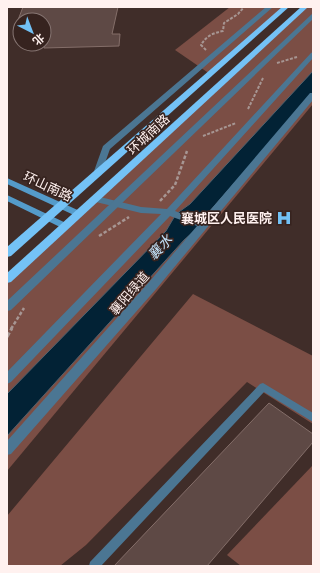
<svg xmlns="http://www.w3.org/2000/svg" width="320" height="573" viewBox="0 0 320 573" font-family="Ubuntu,'Noto Sans SC',sans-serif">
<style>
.green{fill:#7b4e45}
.water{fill:#022235;stroke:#4e606d}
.building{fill:#5e4945;stroke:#846e69}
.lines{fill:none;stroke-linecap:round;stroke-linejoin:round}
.path-far2{stroke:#a79693;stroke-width:2;stroke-dasharray:3 1.5;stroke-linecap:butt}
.path-far1{stroke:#a79693;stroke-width:2.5;stroke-dasharray:3.5 2;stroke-linecap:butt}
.path{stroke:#a79693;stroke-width:3;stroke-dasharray:5 2.5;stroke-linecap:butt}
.service{fill:#4b7693;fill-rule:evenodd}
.minor{fill:#4b7693;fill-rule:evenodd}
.tertiary{fill:#4b7693;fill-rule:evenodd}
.secondary{fill:#549bca;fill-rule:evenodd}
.trunk{fill:#74c2f6;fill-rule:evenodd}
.labels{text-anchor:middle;stroke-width:3.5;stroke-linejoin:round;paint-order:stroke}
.street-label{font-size:13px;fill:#fff1ef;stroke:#36231f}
.poi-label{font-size:13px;font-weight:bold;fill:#fff1ef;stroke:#36231f;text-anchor:end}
.water-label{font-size:14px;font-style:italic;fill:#c3e3fa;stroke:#36231f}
</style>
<rect width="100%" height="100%" fill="#402d29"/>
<g class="green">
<path d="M230 7H286L210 74 175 50Z"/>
<path d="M305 7H313V104L7 471V279Z"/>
<path d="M193 294 313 356V424L247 382 86 545 60 566H7V516Z"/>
<path d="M313 465V566H241L227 555Z"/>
</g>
<path class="water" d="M313 71V94L208 213 202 224 184 240 7 436V394L166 231 176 214 190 204Z"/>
<g class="building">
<path d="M23 7H118L112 34H120L119 46 44 48V20H18Z"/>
<path d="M269 403 313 434V442L207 566H114Z"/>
</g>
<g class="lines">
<g class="path-far2">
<path d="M206 50 201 45C206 36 213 33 223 31L224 23 238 14 244 7"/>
<path d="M277 63 297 57"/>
<path d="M248 109 263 78"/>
<path d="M203 136 236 123"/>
</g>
<g class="path-far1">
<path d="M160 201 175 185 187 151"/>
<path d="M99 236 129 217"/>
<path d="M11 329 24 308"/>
</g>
<path class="path" d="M7 337 12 328"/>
<path class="service" d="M263 383 313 413V422L264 392 101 566H89L90 562 260 384Z"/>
<path class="minor" d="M313 52V58L175 211 201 221 310 93H313V100L157 288 11 454 7 455V441L149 282 197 226 170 216 11 382 7 384V372L161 214 141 213 96 202 93 201 92 199 93 197 96 196 141 207 167 209 311 53Z"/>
<g class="tertiary">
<path d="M266 7H273L110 149 101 174 100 176H94L93 174 103 146Z"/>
<path d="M313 13V19L11 310 7 311V301Z"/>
</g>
<g class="secondary">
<path d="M7 178 82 212 84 214 79 217 76 216 7 184Z"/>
<path d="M7 195 68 224 70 226 68 228H62L7 201Z"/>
</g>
<g class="trunk">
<path d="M282 7H289L11 256 7 257V247Z"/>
<path d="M301 7H308L11 282 7 283V273Z"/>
</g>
</g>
<defs>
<g id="hospital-bare" transform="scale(1.2)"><path d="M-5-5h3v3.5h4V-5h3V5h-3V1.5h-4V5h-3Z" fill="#72c1f5" stroke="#36231f" stroke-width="2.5" paint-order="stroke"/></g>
</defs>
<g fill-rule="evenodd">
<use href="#hospital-bare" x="284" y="218"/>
</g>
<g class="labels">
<g class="street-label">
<text transform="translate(148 134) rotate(-43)" y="5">环城南路</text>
<text transform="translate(48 186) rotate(25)" y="5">环山南路</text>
<text transform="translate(129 293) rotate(-49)" y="5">襄阳绿道</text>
</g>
<g class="poi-label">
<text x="272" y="223">襄城区人民医院</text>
</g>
<g class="water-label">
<text transform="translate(160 247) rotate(-47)" y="5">襄水</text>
</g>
</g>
<rect width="320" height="573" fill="none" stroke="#fff1ef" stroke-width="16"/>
<g transform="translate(32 32) rotate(138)"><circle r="19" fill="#36231f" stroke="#867572"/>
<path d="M0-3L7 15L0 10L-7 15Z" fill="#72c1f5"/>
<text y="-6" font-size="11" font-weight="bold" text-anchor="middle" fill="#fff1ef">北</text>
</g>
</svg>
